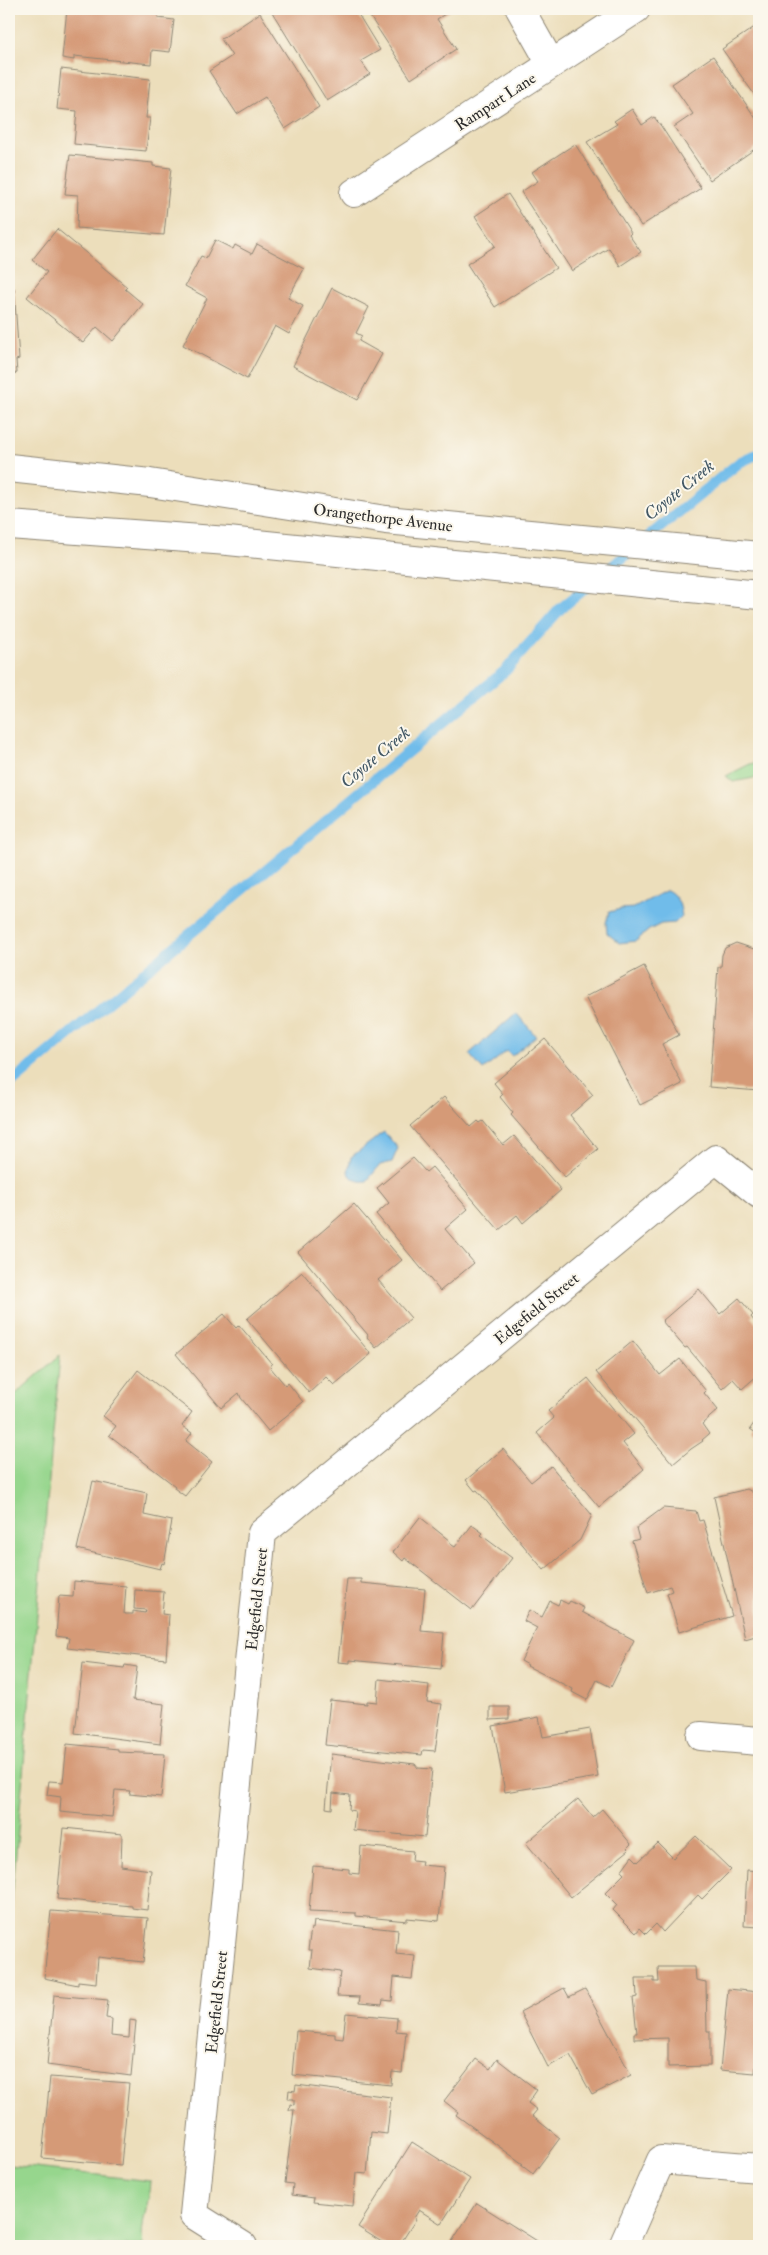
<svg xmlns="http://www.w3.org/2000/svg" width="768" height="2255" viewBox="0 0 768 2255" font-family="'IM FELL Double Pica',serif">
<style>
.green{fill:#96d68d;stroke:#60805c}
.water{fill:#70bcea;stroke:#4e748a}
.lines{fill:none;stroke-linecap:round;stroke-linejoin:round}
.stream{stroke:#70bcea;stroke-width:11}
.building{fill:#d59a77}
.minor-casing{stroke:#8c8473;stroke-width:30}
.primary-casing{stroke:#8c8473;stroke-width:30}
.minor{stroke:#fff;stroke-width:28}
.primary{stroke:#fff;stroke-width:28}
.labels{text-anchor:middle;stroke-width:4;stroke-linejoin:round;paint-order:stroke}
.street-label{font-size:16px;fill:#2b2b2b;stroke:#fbf7ec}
.water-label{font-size:18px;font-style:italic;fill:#405664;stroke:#fbf7ec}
</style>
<rect width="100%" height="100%" fill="#fbf7ec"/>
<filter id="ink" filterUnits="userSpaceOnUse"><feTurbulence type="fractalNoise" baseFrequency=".02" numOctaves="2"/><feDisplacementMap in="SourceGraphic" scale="10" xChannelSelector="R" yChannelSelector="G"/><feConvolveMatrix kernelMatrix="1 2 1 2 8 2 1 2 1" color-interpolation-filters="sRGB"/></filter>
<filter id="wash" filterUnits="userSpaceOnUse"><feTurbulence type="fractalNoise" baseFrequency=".0096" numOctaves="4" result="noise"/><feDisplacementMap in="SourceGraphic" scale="20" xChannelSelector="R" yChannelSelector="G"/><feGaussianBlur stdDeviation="1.12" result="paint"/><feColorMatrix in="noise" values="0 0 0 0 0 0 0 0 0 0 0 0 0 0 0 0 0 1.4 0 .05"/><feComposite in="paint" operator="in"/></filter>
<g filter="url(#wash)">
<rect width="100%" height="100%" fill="#ecdebb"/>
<g class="green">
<path d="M759 762V777L733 782 726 776 750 764Z"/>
<path d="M60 1355 9 1933V1400Z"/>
<path d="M9 2165 151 2181C150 2204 139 2224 143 2246H9Z"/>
</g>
<g class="water">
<path d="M667 890C678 896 680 904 682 916L675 923 661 924 649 930 636 941 619 943 607 933 606 923 609 912 621 909 634 908Z"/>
<path d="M516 1013 536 1036 512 1056 507 1051 483 1070 469 1054Z"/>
<path d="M384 1132 398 1148 392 1162 380 1165 367 1181C357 1182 353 1180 348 1172L351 1157Z"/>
</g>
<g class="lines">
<path class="stream" d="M9 1085 506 670 560 609 740 462 759 453"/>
</g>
<g id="blocks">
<g class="building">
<path d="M67 9H159L158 18 174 20 170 52 152 50 151 64 74 56V60L62 58Z"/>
<path d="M278 9H355L380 50 361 61 370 74 327 101 272 12Z"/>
<path d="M365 9H453L437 19 456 49 411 79Z"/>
<path d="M260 13 319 107 285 129 265 97 237 114 209 71 232 56 221 39Z"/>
<path d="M759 24V101L722 49Z"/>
<path d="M713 56 759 123V146L710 180 674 127 693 114 672 84Z"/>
<path d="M61 69 150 79 146 118H150L146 151 74 144 77 111 57 109Z"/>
<path d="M632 109 642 125 654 117 661 126 701 188 641 226 587 142 617 124 614 121Z"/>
<path d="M575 144 631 233 629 235 641 252 620 266 609 248 572 271 521 192 538 181 532 172Z"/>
<path d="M70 155 153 163V166L171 168 164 235 77 228 78 195 65 194Z"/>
<path d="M508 194 556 268 495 307 467 264 495 246 475 216Z"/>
<path d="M57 229 127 287 125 289 143 304 113 341 97 327 83 343 27 297 47 272 32 260Z"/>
<path d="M215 240 233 249 235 245 252 254 257 244 304 269 288 298 303 306 289 334 275 326 247 379 183 345 207 298 185 286 201 256 206 258Z"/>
<path d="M9 288H14L19 359 16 360 17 373 9 374Z"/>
<path d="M332 288 369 307 356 333 362 336 359 341 382 354 357 400 293 366Z"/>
<path d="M736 943 754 949 759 948V1091L709 1087 718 967H721L722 955 725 948Z"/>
<path d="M644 966 679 1035 662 1044 682 1084 640 1105 585 997Z"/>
<path d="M545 1039 593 1095 570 1115 598 1149 565 1177 511 1115 513 1113 500 1097 503 1094 494 1083Z"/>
<path d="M444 1097 471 1127 478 1121 480 1123 483 1121 503 1145 514 1136 561 1190 523 1223 517 1215 499 1230 410 1126Z"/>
<path d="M413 1158 426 1172 432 1167 468 1209 445 1229 474 1263 440 1291 376 1214 389 1203 377 1188Z"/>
<path d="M354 1204 402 1260 378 1280 411 1318 376 1348 367 1337 368 1335 298 1252Z"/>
<path d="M302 1272 371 1354 334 1385 326 1377 309 1393 247 1319Z"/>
<path d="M699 1289 720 1314 739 1298 753 1315 751 1317 759 1327V1374L742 1389 733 1379 722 1389 687 1347 685 1348 662 1321Z"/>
<path d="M224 1314 236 1328 239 1325 272 1364 270 1367 285 1385 288 1383 303 1402 268 1431 241 1398 239 1393 221 1408 176 1354Z"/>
<path d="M633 1341 660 1375 680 1359 706 1391 704 1393 718 1410 702 1424 709 1434 702 1440 703 1441 691 1449 673 1464 596 1372Z"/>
<path d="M138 1370 192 1412 182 1426 192 1433 186 1441 212 1462 185 1496 174 1488 175 1486 109 1435 116 1426 103 1416Z"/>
<path d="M588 1378 634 1434 623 1443 644 1469 599 1507 537 1433 554 1418 548 1411Z"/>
<path d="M759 1416V1435L750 1429Z"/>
<path d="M503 1449 531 1482 551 1466 592 1515 580 1540 544 1570 477 1490 475 1491 466 1480Z"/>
<path d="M93 1481 147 1493 144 1515 172 1521 164 1564 162 1563 160 1569 77 1549Z"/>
<path d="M747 1489 759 1496V1635L745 1639 714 1497Z"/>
<path d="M663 1508 696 1511 699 1521 703 1520 732 1616 679 1632 667 1593 672 1591 670 1586 648 1593 632 1541 639 1539 636 1528Z"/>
<path d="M420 1517 450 1541 449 1543 455 1547 472 1525 483 1533 481 1535 512 1558 472 1610 405 1558 403 1561 393 1552Z"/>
<path d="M347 1579H361V1583L425 1589 421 1631 444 1633 441 1669 350 1660V1663L338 1662Z"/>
<path d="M74 1581 126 1586 124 1614H133V1611L145 1613 146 1610 134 1609 135 1590 164 1592 162 1614 169 1615 166 1659 67 1648 69 1638 56 1636 59 1596 73 1597Z"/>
<path d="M560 1600 568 1604 570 1601 584 1608 582 1612 634 1640 611 1687 597 1680 587 1700 572 1692 573 1689 527 1666 528 1665 521 1661 537 1628 524 1621 529 1610 542 1617 550 1601 558 1605Z"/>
<path d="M83 1663 124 1668 125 1665 137 1667 133 1700 164 1704 160 1744 75 1733Z"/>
<path d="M379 1679 429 1685 427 1702 442 1704 435 1751 423 1750 422 1755 325 1745 330 1700 367 1704V1701L377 1702Z"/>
<path d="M490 1707H509V1719L490 1720Z"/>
<path d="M539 1717 543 1737 590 1729 598 1777 505 1792 493 1726Z"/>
<path d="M67 1744 118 1749V1752L165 1754 161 1797 129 1794 130 1791 115 1790 112 1817 60 1812 61 1797 47 1795 49 1781 63 1782Z"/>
<path d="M331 1754 415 1764 418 1768 432 1769 425 1837 353 1830 355 1811 349 1810 350 1795 333 1793 332 1809 326 1808Z"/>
<path d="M578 1799 593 1817 602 1809 631 1844 627 1848 629 1850 571 1897 526 1843Z"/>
<path d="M64 1828 122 1834 121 1866 151 1870 147 1910 132 1908V1906L57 1899Z"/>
<path d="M696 1836 731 1870 702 1899 698 1895 663 1932 656 1924 646 1934 640 1928 636 1933 613 1910 617 1905 605 1893 624 1874 621 1871 632 1856 638 1862 658 1843 673 1858Z"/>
<path d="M361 1846 413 1851 412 1860 422 1861 421 1865 444 1867 439 1921 407 1918V1921L356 1916V1913L309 1911 313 1866 349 1869V1873L359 1874Z"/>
<path d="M747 1870 759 1871V1927L744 1926Z"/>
<path d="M51 1911 148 1918 143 1962 98 1957 96 1983 78 1981V1985L44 1978Z"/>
<path d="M314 1921 398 1930 396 1954 415 1956 412 1979 394 1977 392 2001 383 2000 382 2005 359 2003 360 1997 337 1996 340 1972 310 1968 312 1950H308L311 1928 313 1929Z"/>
<path d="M658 1967H695L696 1980 706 1982 707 2031H710V2066L668 2067V2038L634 2039V2033H637L633 1998 637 1997 636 1978H654V1982H659Z"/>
<path d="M564 1988 569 1997 585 1989 631 2075 592 2095 570 2055 548 2067 520 2012Z"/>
<path d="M728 1989 759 1992V2056H757L755 2073 720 2070Z"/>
<path d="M54 1995 108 2000 106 2018 112 2019 111 2036 129 2038 130 2020 136 2021 131 2076 47 2065Z"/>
<path d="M346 2013 397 2018 396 2031 406 2032 402 2073 392 2072 391 2085 292 2075 296 2031 335 2034V2038L343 2039Z"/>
<path d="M476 2059 490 2069 497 2059 537 2090 528 2103 537 2110 532 2116 560 2138 533 2174 521 2165 523 2164 456 2115 458 2112 444 2101Z"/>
<path d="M50 2077 129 2083 121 2165 42 2158Z"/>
<path d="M296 2085 391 2097 387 2134 371 2132 367 2174 356 2173 353 2206 313 2202 314 2198 292 2195 293 2184 285 2183 294 2110H289L290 2104 294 2105V2099H288L289 2090 295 2091Z"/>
<path d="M412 2142 470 2179 441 2224 419 2210 414 2218 416 2219 399 2246H388L358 2227Z"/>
<path d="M477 2203 545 2246H449Z"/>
</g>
</g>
</g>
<g filter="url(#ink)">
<use href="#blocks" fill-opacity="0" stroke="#8c8473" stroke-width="1"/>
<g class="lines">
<g class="minor-casing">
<g id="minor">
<path d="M520 9 551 64"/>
<path d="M354 193 636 9"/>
<path d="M701 1736 759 1741"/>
<path d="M243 2246 194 2215 262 1533 716 1159 759 1194"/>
<path d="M623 2246 661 2160 759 2168"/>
</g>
</g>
<g class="primary-casing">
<g id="primary">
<path d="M9 468 150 483 386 520 759 556"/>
<path d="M9 525 228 541 759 595"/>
</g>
</g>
<use href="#minor" class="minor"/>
<use href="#primary" class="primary"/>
</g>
</g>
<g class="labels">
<g class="street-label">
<text transform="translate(495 101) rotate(-33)" y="6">Rampart Lane</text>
<text transform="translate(383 517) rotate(7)" y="6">Orangethorpe Avenue</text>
<text transform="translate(536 1308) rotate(-39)" y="6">Edgefield Street</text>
<text transform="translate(256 1599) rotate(-84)" y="6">Edgefield Street</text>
<text transform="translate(216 2002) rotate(-84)" y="6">Edgefield Street</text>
</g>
<g class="water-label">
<text transform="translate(679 490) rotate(-39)" y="6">Coyote Creek</text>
<text transform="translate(375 757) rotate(-40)" y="6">Coyote Creek</text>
</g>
</g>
<rect width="768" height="2255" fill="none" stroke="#fbf7ec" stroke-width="30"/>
</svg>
